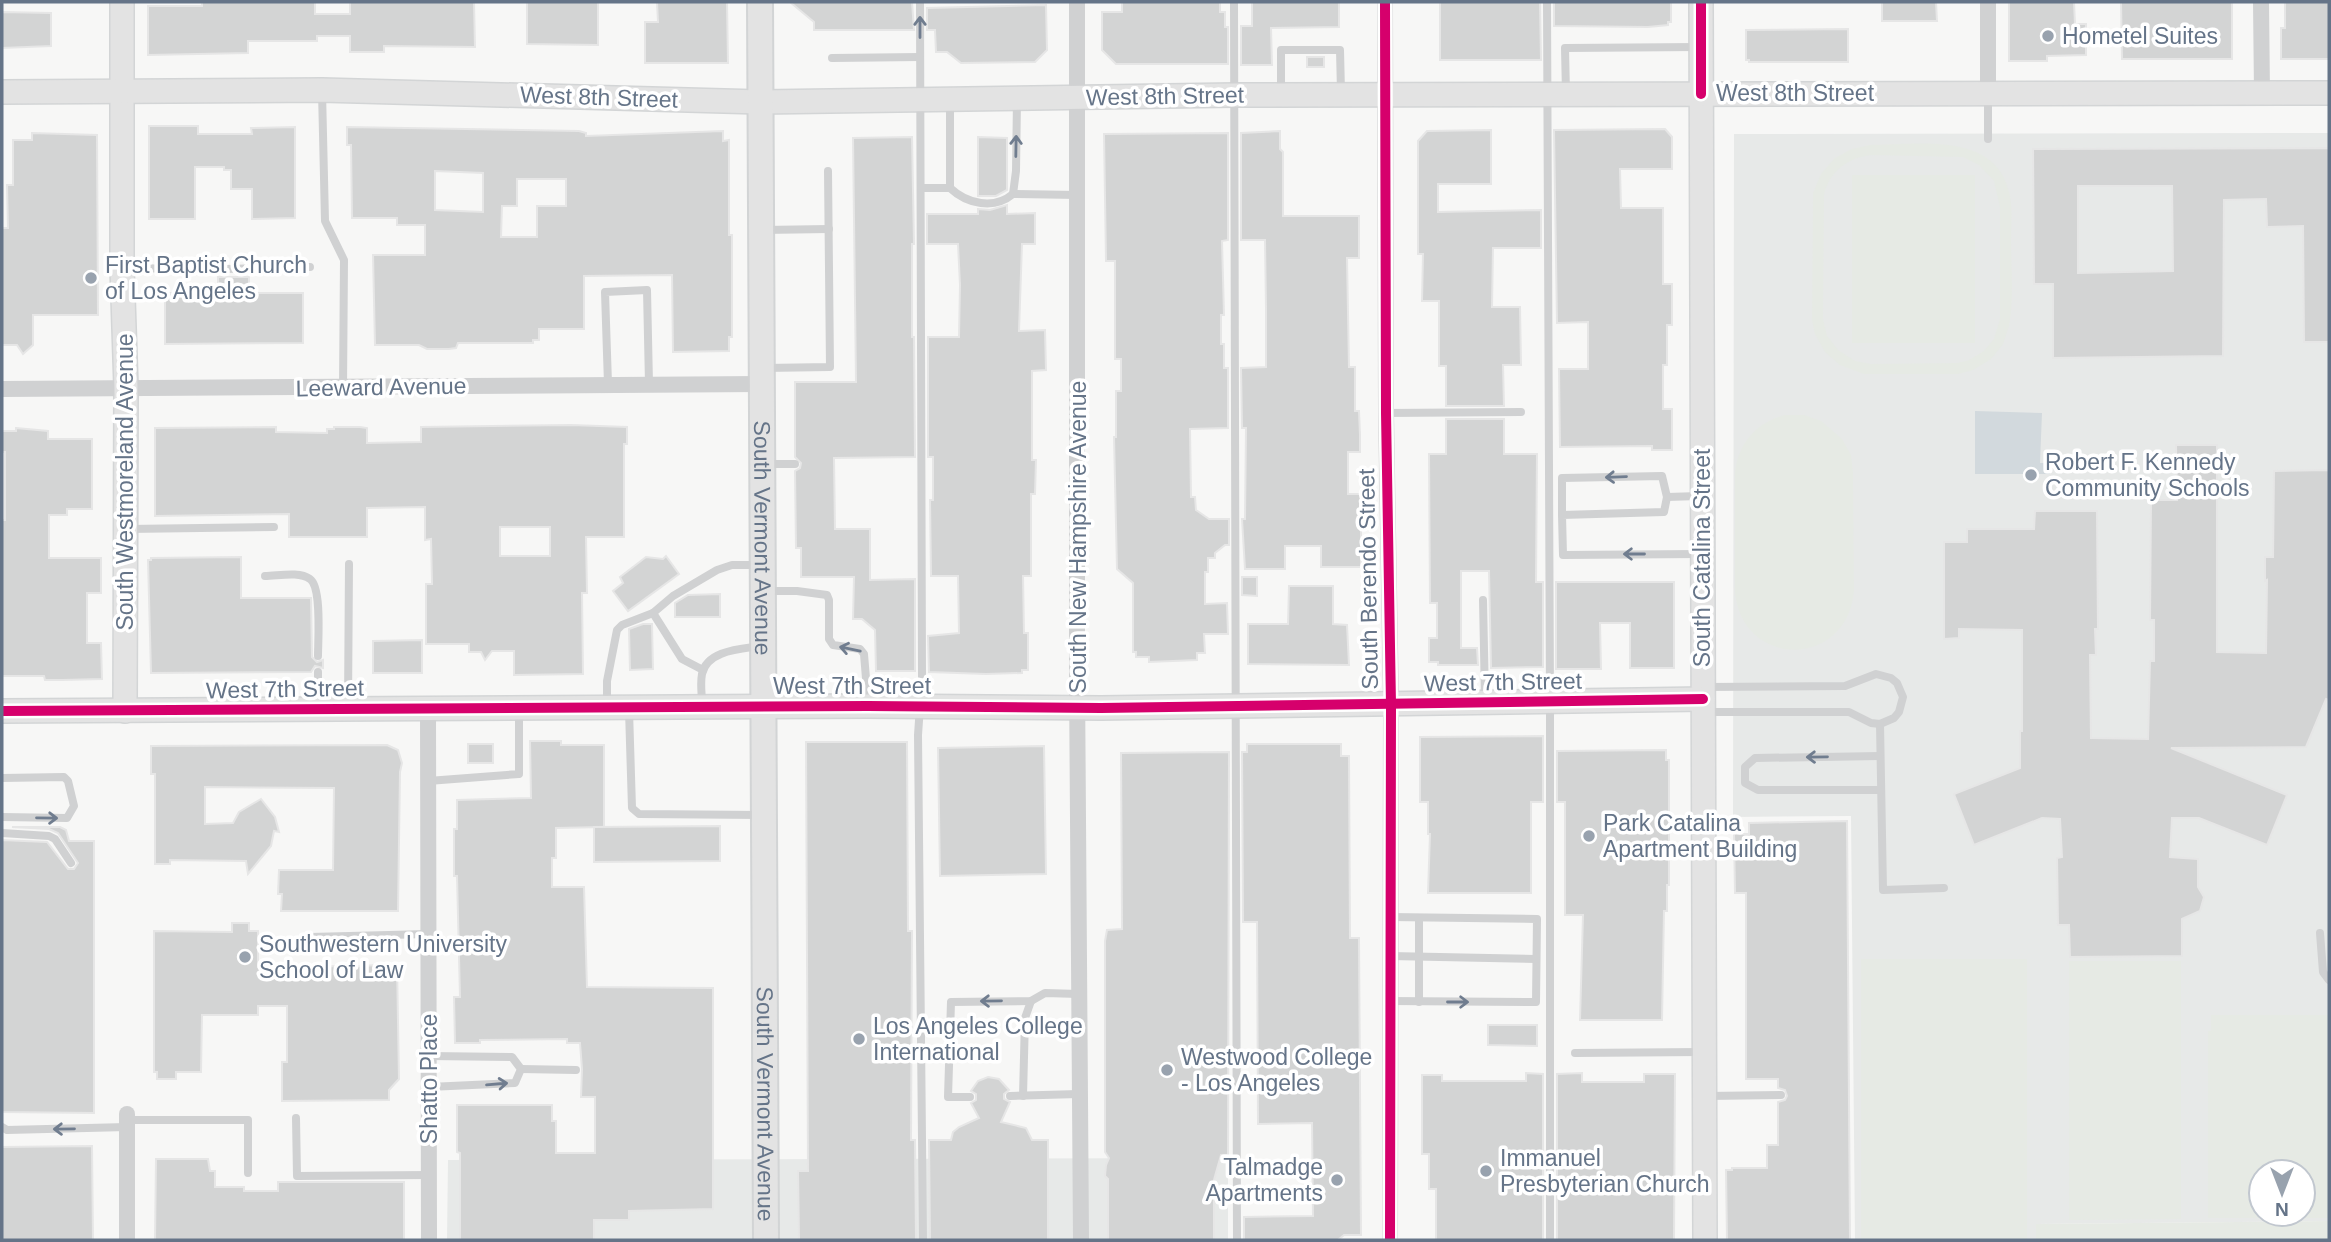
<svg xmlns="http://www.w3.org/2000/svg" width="2331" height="1242" font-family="Arial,sans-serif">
  <rect width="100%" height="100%" fill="#f7f7f6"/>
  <g fill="#e7e9e8" fill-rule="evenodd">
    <path d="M2329 133V1221L2036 1224V1240H1855L1851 816 1733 817 1734 134ZM2261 1172H2303V1214H2261Z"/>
    <path d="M1228 1158V1240H447L448 1160Z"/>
  </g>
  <g fill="#e6eae4" fill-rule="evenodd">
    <path d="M1870 145C1917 145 1995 131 2009 192 2013 207 2011 224 2011 240 2011 268 2014 298 2009 326L2003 344 1991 359 1973 370 1958 374H1864L1840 365 1825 352 1815 334 1812 320 1813 193 1821 174 1835 158 1852 149ZM1871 155 1963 157 1979 165 1994 181 2000 207V319L1994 339 1984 351 1969 360 1957 363 1871 364 1855 361 1838 350 1827 336 1823 319 1824 195C1829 172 1847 158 1871 155Z"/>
    <rect x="1852" y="175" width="123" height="168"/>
    <path d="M1785 415H1804L1821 421 1842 439 1851 455 1853 473 1854 591C1847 669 1742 669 1735 592V473C1738 443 1756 423 1785 415Z"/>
    <rect x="1861" y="959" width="166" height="281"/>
    <path d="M2069 961H2181V1219L2069 1220Z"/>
    <path d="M2211 1015H2329V1218H2208V1031H2211ZM2303 1172V1214H2261V1172Z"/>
    <path d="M2329 1221V1240H2036V1224Z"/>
  </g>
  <path fill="#d2d9dd" d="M1975 411 2042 413 2040 463H2050V474H1975Z"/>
  <g fill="#d3d4d4" stroke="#e6e6e6" stroke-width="2" fill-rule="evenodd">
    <path d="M202 2H315V14H350V2H474L475 47 384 46V52H350V36H317V41H248V53L148 55V6H202Z"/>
    <path d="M527 2H598V45L527 44Z"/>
    <path d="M657 2H727L728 63H645V22H658Z"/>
    <path d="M790 2H912L914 30H814V22Z"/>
    <path d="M1122 2H1220V12H1225V27H1228V64H1116L1102 50V12H1122Z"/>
    <path d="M1252 2H1339V27L1271 28 1272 65H1241V26H1252Z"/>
    <path d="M1440 2H1540L1541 60H1440Z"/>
    <path d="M1554 2H1671V22H1668V25L1648 27 1554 26Z"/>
    <path d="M1882 2H1936L1937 21H1882Z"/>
    <path d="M2009 2H2074L2075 24H2086V55L2047 56V61H2009Z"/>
    <path d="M2121 2H2232V59H2122Z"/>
    <path d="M2285 2H2329V59H2281V28H2285Z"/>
    <path d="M1046 5 1047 50 1035 62 961 63 947 52H936L935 30H927V8Z"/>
    <path d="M2 12 51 13V46L2 48Z"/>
    <path d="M1848 29V62H1749V60H1746V30Z"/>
    <rect x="1307" y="57" width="17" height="10"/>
    <path d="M149 126H198V134H252L251 128 295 127V218L252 219V189H231V170H224V167H195V219H149Z"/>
    <path d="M347 127 579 131 586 133V136L723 131V141L729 140V235H732V337H729V351L673 352 672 275 584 276V329H539V340H533V343H458L456 348 449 349H427L419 345H375L373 255H425V225H397V218H352L351 145H347ZM435 171 483 173V212L435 210ZM517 179H566V206H537V237H501L502 206H517Z"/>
    <path d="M1665 129 1672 137V169H1620L1621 208H1663V284H1672V325H1667V365H1663V409H1672V450H1652V446L1560 447 1559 369H1588V322L1557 323 1554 130Z"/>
    <path d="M1491 130V184H1438V212L1541 210V248H1493L1492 307H1520L1521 365H1503L1504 406H1446V366H1439V301H1422L1423 254H1418V141L1427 131Z"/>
    <path d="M1280 131V149L1283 152V216H1359V258H1347L1349 367H1355V411H1359L1360 435V452H1348V494H1361V567H1321V546H1285V569H1245L1242 519H1245L1246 428H1242L1241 368 1266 367V309L1265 240H1241V133Z"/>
    <path d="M32 133 97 135 98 315H33V345L23 354 17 345H2V228H8L7 185H13V140H32Z"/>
    <path d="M1228 133V240L1222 241 1224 315H1221V344H1224V368H1228V428L1190 429 1191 497H1195L1196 510 1209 519H1229V545H1225L1215 553V558H1208V572H1205V604L1227 603 1228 634H1204L1205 653H1197V660L1149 662V657H1136V652H1133V583L1117 569 1114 437H1116V391H1121V359H1115V261H1106L1104 134Z"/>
    <path d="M912 137 914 244H912V337H914L915 457 834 458 835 529H870V580L915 579V671H876L875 630 862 619H853L854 577H801V548H796L795 471 800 468 801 463 795 457V382H856L853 138Z"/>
    <path d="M978 137 1007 138V190L996 196H978Z"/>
    <path d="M2329 148V342H2304L2303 226 2267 227 2266 199 2224 200 2223 356 2053 358V284H2034L2033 149ZM2078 186H2172L2173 271 2078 273Z"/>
    <path d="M1007 205V214L1035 213V244H1022L1019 331 1045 330 1046 370 1032 371V460H1036L1035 494H1031V576H1023L1024 633H1028V670H1022V673L986 674 929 672 928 636 959 633 958 576H931L930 500H933V457H928V337H959L960 285 958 244H927V214H978V209L990 210Z"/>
    <path d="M218 277H249V293H303V343L165 344V293H218Z"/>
    <path d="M1446 419H1504V454H1537L1536 582H1543V667L1491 668 1489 571H1461V648H1477L1478 665H1438V662H1429V638H1437V603H1430L1429 454H1446Z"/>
    <path d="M571 425 627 427V444H624V537H586L587 593H582L583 674 514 675V651H492L485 660 481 652H469V644H426V584H432L431 539 425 540V507L367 508V537H289V514L155 516V428L276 427V432L327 433V429H334V427H360L367 428V443L421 442V427ZM500 527H550V556H500Z"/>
    <path d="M16 428 48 431V439H92V509H67V515H49V558H101V593H87V643H101L102 679 62 680H45L44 676H2V520H5V452H2V431H16Z"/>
    <path d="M2176 445H2217V652L2266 653 2267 580 2265 581V557H2273L2274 471 2329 470V700L2326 699 2306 747 2171 748 2287 795 2267 845 2199 818H2172L2170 857 2198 859V887L2204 897 2200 911 2182 919V956L2070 957 2069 925H2058L2057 858 2062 857 2060 819 2042 818 1974 845 1954 794 2020 768V731H2022V630L1959 629V638L1944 639V542H1967V529H2034L2035 511H2097L2098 629H2095L2096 655H2090L2091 738 2148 739 2150 661H2154V620H2150L2151 500H2177Z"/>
    <path d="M666 556 679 574 628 611 613 591 623 583 620 577 646 557 663 559Z"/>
    <path d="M241 557V598H311L312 657 317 662 323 660V668L315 666 311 672 151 673 148 560H151V558Z"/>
    <path d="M1242 577H1257V596L1242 595Z"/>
    <path d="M1556 582H1674V668H1630V623H1600L1601 669H1556Z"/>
    <path d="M1289 586H1333V624L1347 625 1349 665 1248 664V624H1288Z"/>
    <path d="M720 594V617H675V603L688 595Z"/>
    <path d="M643 624H652L653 669 630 670 629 629Z"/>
    <path d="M422 640V673H373V641Z"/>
    <path d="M1543 736V802H1531V893H1428L1430 834H1428V802H1420V737Z"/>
    <path d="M530 741H561V745H604V827L556 828V858H552V887H584L587 987 713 988V1209L629 1211V1220H594V1240H460V1153L457 1152V1105H552V1121H556V1153H595V1097H581L582 1069 580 1043H567V1039L480 1040V1043H455L454 997H460L457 876H454V829H457V800L531 798Z"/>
    <path d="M806 742H907L908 931H912L911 1140H915L916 1240H799L798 1171H808Z"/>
    <rect x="468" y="744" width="25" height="19"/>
    <path d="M1247 744H1341V756H1349L1350 938H1359L1361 1235H1344L1338 1240H1244V1217L1313 1216 1312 1123 1258 1124 1257 922H1243L1242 752H1247Z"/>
    <path d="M387 745 398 750 402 763 400 772 398 911H281L282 894H278L279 870H333L334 788 205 787V824L233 823 239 812 261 799 275 817 279 832 274 831 271 846 248 874 246 861 170 860V864H155V774H151V746Z"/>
    <path d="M1044 746 1046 874 940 876 938 748Z"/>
    <path d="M1666 750V760H1669V885H1667V911H1664L1662 1020H1580L1583 915H1565V802H1557V751Z"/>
    <path d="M1229 752 1228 1155H1221L1214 1180V1240H1108V1179L1105 1176 1106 1165 1109 1158 1105 1152V941L1107 930 1122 929 1121 753Z"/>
    <path d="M1847 821 1850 1240H1727L1726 1170H1732V1168H1767V1145H1778V1102L1785 1100 1787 1096 1785 1090 1778 1088V1079H1746V893H1735L1734 834H1749V823Z"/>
    <path d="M720 826V861L594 862V827Z"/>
    <path d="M12 827H60L66 830 69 841H94V1113L2 1112V840L47 842 68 869H74L78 863 58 833 49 829Z"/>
    <path d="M232 923H249V931H258V967L360 966 397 964 399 1079 389 1090V1100L282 1101V1062H287V1006H258V1015H202L201 1072H176V1079H157V1072H154V931L232 932Z"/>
    <path d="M1488 1025H1537V1046L1488 1045Z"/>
    <path d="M1526 1073 1543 1074V1240H1436V1189H1429V1154H1422V1075H1442V1081H1526Z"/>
    <path d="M1582 1073V1082H1644V1074H1675L1674 1240H1557V1074Z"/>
    <path d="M988 1077 999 1079 1009 1090 1004 1094V1099L1010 1102 1001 1122 1026 1128 1032 1140H1048V1240H930L929 1140H951L953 1132 959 1127 979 1118 971 1103 976 1100V1094L971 1091 978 1081Z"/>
    <path d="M92 1146 93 1240H2V1147Z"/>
    <path d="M156 1159H208L210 1171H215V1187H244V1191H278V1182H404V1240H155Z"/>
  </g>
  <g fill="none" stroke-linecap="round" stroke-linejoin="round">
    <g stroke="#d3d5d6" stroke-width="26">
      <g id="secondary">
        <path d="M122 2V267L126 388 125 711"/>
        <path d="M1701 2 1705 1240"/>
        <path d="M2 92 322 90 760 102 1234 95 2329 93"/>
        <path d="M2 711 868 706 1101 708 1703 699"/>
      </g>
    </g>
    <g stroke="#d2d4d5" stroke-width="28">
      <g id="primary">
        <path id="s1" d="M760 2 766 1240"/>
      </g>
    </g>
    <g stroke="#d0d1d2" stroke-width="8">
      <path d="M920 2 922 677 918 735 923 1240"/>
      <path d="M1234 2 1237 1240"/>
      <path d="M1547 2 1550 702V1240"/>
      <path d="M832 58 920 57"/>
      <path d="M322 91 325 221 344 260 343 388"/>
      <path d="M1281 93V50H1340L1341 92"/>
      <path d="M1566 94 1565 48 1698 47"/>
      <path d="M950 101V188"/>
      <path d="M1988 139V95"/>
      <path d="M921 188H950C967 204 994 210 1013 194L1078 195"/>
      <path d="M1013 194 1016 171 1017 99"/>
      <path d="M763 230 829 229"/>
      <path d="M125 267 183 270 310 267"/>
      <path d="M764 368 830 367 828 171"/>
      <path d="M608 384 605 292 647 290 649 384"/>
      <path d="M1386 413 1521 412"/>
      <path d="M764 464H795"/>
      <path d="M1667 497 1699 496"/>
      <path d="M1562 515V478L1662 476 1667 497 1664 512 1562 515 1563 555 1699 554"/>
      <path d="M127 529 274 527"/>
      <path d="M265 576C278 576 299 571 310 579 322 587 318 641 318 656"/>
      <path d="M765 591H797L827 595 829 600V639L833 645 860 649 864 654 868 703"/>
      <path d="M1483 600 1485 699"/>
      <path d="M653 613 682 659 703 670"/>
      <path d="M318 672V706"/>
      <path d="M702 703C702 694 700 684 702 674 707 650 741 649 760 646"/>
      <path d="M607 704V681L617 630 622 625 653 613 673 596 717 570 732 565H760"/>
      <path d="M348 706 349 564"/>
      <path d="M629 710 632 808 639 814 761 815"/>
      <path d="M1706 712H1849L1871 723 1880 724 1894 718 1899 712 1903 697 1897 683 1891 678 1876 674 1845 686 1706 687"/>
      <path d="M1880 724 1883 890 1944 888"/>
      <path d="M1880 756 1755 758 1745 767V783L1758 790H1881"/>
      <path d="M2 778 64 777 68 781 74 806 67 818 2 817"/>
      <path d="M428 781 519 774V711"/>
      <path d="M2 833 49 836 55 839 71 863"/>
      <path d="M1390 917 1537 919 1536 1002 1390 1001"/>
      <path d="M2320 933 2323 972 2329 980"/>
      <path d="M310 937 428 934"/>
      <path d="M1390 956 1536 959"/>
      <path d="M1419 1002V918"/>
      <path d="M1575 1053 1701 1052"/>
      <path d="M429 1056 512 1057 521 1069 515 1083 429 1087"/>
      <path d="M521 1069 576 1070"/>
      <path d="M1010 1096 1079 1094"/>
      <path d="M1023 1096 1025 1018 1031 1001"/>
      <path d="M1707 1096 1781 1095"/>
      <path d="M970 1097H948L951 1002 1031 1001 1045 993 1079 994"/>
      <path d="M296 1118 297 1176 429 1175"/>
      <path d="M127 1120H248V1173"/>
      <path d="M2 1127 7 1130 127 1127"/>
    </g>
    <g stroke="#d0d1d2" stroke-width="16">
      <path d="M1077 2V679L1081 1240"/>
      <path d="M1385 2 1386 413 1391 704 1390 1240"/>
      <path d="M1988 2V92"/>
      <path d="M2261 2 2262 93"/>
      <path d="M2 389C255 389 508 384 761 384"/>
      <path d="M428 708 429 1240"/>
      <path d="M127 1114V1240"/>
    </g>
    <use href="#secondary" stroke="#e3e3e3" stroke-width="23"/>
    <use href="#primary" stroke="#e3e3e3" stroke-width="24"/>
    <g stroke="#fff" stroke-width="15">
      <g id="cycleway">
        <path d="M1385 2 1386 413 1391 704 1390 1240"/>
        <path d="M1701 94V2"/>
        <path d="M2 711 868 706 1101 708 1703 699"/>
      </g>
    </g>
    <use href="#cycleway" stroke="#d6006c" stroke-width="10"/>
  </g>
  <defs><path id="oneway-shaft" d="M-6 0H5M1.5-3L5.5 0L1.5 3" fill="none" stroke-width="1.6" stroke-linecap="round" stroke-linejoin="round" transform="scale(1.75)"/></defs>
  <g stroke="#707d8f">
    <use href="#oneway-shaft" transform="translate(920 27) rotate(-90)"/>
    <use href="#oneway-shaft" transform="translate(1016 146) rotate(-89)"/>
    <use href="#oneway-shaft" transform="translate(1616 477) rotate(178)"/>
    <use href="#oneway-shaft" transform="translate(1634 554) rotate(180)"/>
    <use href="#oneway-shaft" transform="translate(850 649) rotate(-168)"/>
    <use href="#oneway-shaft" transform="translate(1817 757) rotate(179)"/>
    <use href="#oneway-shaft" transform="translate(47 818) rotate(1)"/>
    <use href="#oneway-shaft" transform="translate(991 1001) rotate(179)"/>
    <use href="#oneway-shaft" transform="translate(1458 1002)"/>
    <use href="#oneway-shaft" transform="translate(497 1084) rotate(-5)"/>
    <use href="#oneway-shaft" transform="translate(64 1129) rotate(179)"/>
  </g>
  <g fill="#98a2ae" stroke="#fff" stroke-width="2.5">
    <circle cx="2048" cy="36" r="7"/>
    <circle cx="91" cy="278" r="7"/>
    <circle cx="2031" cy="475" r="7"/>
    <circle cx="1589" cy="836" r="7"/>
    <circle cx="245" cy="957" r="7"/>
    <circle cx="859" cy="1039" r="7"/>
    <circle cx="1167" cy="1070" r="7"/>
    <circle cx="1486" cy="1171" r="7"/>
    <circle cx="1337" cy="1180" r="7"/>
  </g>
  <g text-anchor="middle" stroke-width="7" stroke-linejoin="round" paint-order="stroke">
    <g font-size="23" fill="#657488" stroke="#fff" text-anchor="start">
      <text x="2062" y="44">Hometel Suites</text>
      <text x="105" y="273">First Baptist Church<tspan x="105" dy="26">of Los Angeles</tspan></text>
      <text x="2045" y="470">Robert F. Kennedy<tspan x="2045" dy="26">Community Schools</tspan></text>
      <text x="1603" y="831">Park Catalina<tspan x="1603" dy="26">Apartment Building</tspan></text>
      <text x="259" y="952">Southwestern University<tspan x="259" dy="26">School of Law</tspan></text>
      <text x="873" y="1034">Los Angeles College<tspan x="873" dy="26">International</tspan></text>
      <text x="1181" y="1065">Westwood College<tspan x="1181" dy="26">- Los Angeles</tspan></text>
      <text x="1500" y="1166">Immanuel<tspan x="1500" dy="26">Presbyterian Church</tspan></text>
      <text x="1323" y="1175" text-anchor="end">Talmadge<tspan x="1323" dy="26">Apartments</tspan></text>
    </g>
    <g font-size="23" fill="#657488" stroke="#fff">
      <text x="1795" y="101">West 8th Street</text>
      <text transform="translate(1165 96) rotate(-1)" y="8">West 8th Street</text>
      <text transform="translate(599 97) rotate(2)" y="8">West 8th Street</text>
      <text transform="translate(381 387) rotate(-1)" y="8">Leeward Avenue</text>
      <text transform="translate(125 482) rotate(-90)" y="8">South Westmoreland Avenue</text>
      <text dy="8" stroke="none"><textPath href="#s1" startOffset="536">South Vermont Avenue</textPath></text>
      <text transform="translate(1078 537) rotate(-90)" y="8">South New Hampshire Avenue</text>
      <text transform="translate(1702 558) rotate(-90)" y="8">South Catalina Street</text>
      <text transform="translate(1368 579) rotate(-91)" y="8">South Berendo Street</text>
      <text transform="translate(1503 682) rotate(-1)" y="8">West 7th Street</text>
      <text x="852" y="694">West 7th Street</text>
      <text transform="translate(285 689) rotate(-1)" y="8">West 7th Street</text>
      <text transform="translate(429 1079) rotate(-90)" y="8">Shatto Place</text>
      <text dy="8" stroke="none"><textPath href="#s1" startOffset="1102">South Vermont Avenue</textPath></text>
    </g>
  </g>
  <rect width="2331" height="1242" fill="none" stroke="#657488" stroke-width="7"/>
  <g transform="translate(2282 1193) rotate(180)"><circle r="33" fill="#ffffff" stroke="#c1c7cf" stroke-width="2"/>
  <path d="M0-5L12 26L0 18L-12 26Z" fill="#98a2ae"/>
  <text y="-10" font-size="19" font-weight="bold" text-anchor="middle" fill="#657488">N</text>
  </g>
</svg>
